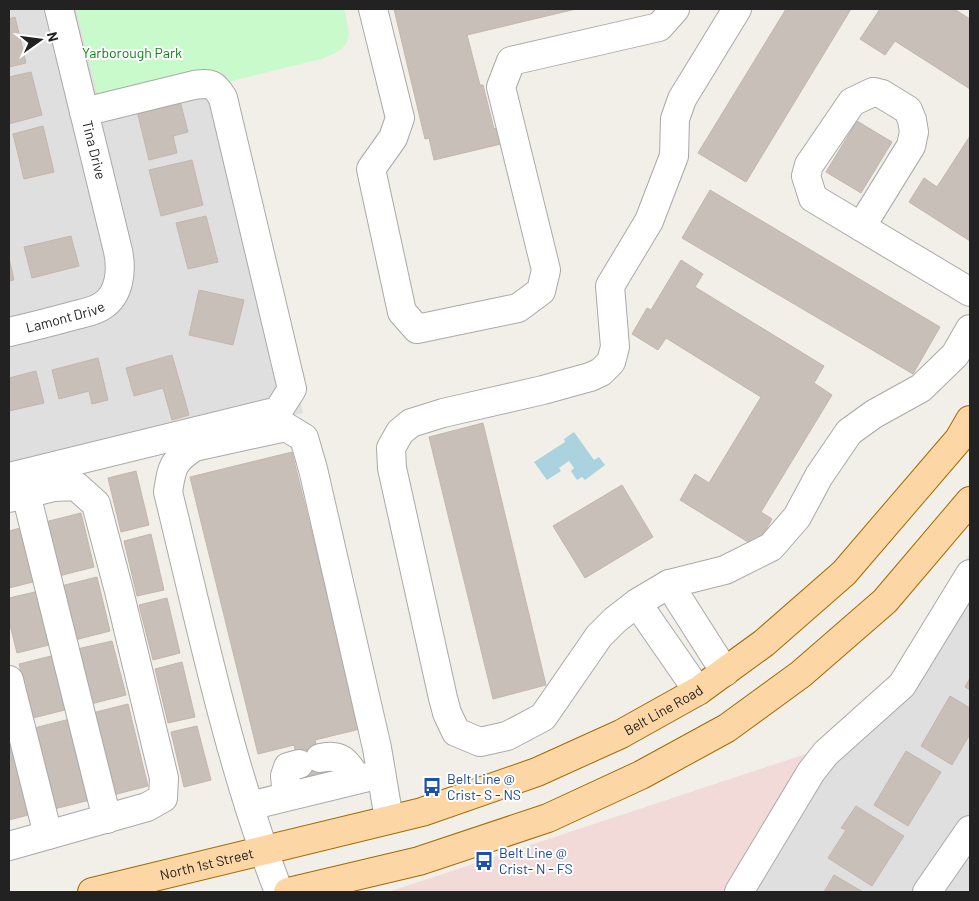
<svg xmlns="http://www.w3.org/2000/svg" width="979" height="901" font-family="Barlow,sans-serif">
  <rect width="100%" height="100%" fill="#f2efe9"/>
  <g fill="#e0dfdf">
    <path d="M9 9H76L100 105 226 74 303 413 9 487Z"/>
    <path d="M970 553V892H725L809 753 894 678Z"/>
  </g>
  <path fill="#f2dad9" d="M809 753 725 892H388Z"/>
  <path fill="#c8facc" d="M76 9H344C351 39 354 47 321 59L228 82 226 74 100 105Z"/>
  <path fill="#aad3df" d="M574 432 594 460 599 457 605 465 585 480 582 477 577 480 571 471 574 468 569 461 559 468 561 471 547 480 534 462 565 442 564 439Z"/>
  <g fill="#c7bfb8" stroke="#c4b6ab">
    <path d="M394 9H576L467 35 480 85H483L494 129 497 128 501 144 434 160 429 138 425 139Z"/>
    <path d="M786 9H851L746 182 698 153Z"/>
    <path d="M880 9H954L970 19V89L895 41 885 55 860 39Z"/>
    <path d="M15 17 26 63 9 67V19Z"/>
    <path d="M31 72 42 115 9 124V77Z"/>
    <path d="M180 101 188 132 173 136 177 153 149 160 137 111Z"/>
    <path d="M857 121 892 142 861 193 826 172Z"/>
    <path d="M43 126 54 172 24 179 13 134Z"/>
    <path d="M970 136V241L909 202 924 178 937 187Z"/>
    <path d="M192 160 203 205 161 216 149 170Z"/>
    <path d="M710 190 940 327 913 374 682 238Z"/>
    <path d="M206 216 218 262 188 269 176 223Z"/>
    <path d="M71 236 79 266 32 278 24 247Z"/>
    <path d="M9 258 14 280 9 281Z"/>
    <path d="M681 260 703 274 695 287 824 366 814 383 832 395 761 512 772 519 756 547 680 500 695 474 709 483 761 397 666 338 658 350 632 334 647 308 651 310Z"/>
    <path d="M199 290 244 300 233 345 189 335Z"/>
    <path d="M172 355 189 415 172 420 163 388 134 396 126 368Z"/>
    <path d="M98 358 108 400 92 404 89 391 59 399 52 370Z"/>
    <path d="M36 371 44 403 9 411V378Z"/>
    <path d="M483 423 546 685 493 699 429 437Z"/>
    <path d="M292 452 360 729 315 740 324 774 302 779 294 745 258 754 190 477Z"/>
    <path d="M136 471 149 525 121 532 108 478Z"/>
    <path d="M622 485 653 537 585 578 553 526Z"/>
    <path d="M81 513 94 567 59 576 45 522Z"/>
    <path d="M24 527 37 581 9 588V531Z"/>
    <path d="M151 534 164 590 137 596 124 541Z"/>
    <path d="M97 577 110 631 75 640 61 586Z"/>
    <path d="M39 591 53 644 17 653 9 621V598Z"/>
    <path d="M167 598 180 653 153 660 139 605Z"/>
    <path d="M112 641 126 695 91 704 77 649Z"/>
    <path d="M55 655 69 709 33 718 19 664Z"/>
    <path d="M182 662 195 717 168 723 155 669Z"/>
    <path d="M970 678V690L965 687Z"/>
    <path d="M950 696 970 708V734L952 765 921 746Z"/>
    <path d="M128 704 148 786 113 795 92 713Z"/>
    <path d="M70 719 90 800 54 809 34 728Z"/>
    <path d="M197 726 211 780 184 787 171 732Z"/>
    <path d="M9 734 32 814 9 820Z"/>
    <path d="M906 751 941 772 908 826 874 805Z"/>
    <path d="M856 806 904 836 872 886 828 858 846 830 841 828Z"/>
    <path d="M834 875 863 892H824Z"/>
  </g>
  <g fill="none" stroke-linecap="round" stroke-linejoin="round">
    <g stroke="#a9a9a9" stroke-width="30">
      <g id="minor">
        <path d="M373 9 400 118 393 138 371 169 402 312 417 329 518 308 541 291 546 270 501 87 511 61 659 27 675 9"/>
        <path d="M737 9 682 99 675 119 674 156 649 221 610 286 615 347 611 362 601 372 590 377 543 390 443 413 411 423 400 432 391 448 392 468 443 698 447 713 456 732 480 742 507 736 543 717 599 636 615 620 637 603 669 584 725 570 771 547 797 517 819 476 849 432 874 414 921 388 955 355 970 329"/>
        <path d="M861 227 911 146 914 132 912 120 908 110 882 94 873 92 852 102 809 165 806 176 813 198 970 292"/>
        <path id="s1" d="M9 332C31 327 54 321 76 315 84 313 95 311 102 306 120 295 122 270 118 251L59 9"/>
        <path d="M9 477 278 411 292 389 223 98C214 83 211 83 194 85L84 112"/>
        <path d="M26 494 107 819"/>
        <path d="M9 498 54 487 76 486 96 504 119 591 164 778 163 798 147 807 9 846"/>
        <path d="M669 584 725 672"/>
        <path d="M637 603 698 691"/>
        <path d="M9 680 48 835"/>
        <path d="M320 758C341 753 347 762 357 779"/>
        <path d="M287 796 285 776 288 767 299 764"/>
        <path d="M249 806 381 774"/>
        <path d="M279 892C229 763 201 626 168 492 172 467 172 462 194 447L286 427 304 438 313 469 377 748 389 819"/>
        <path d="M739 892 811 772 826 753 902 685 970 574"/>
        <path d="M927 892 970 830"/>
      </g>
    </g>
    <g stroke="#a06b00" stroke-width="30">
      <g id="major">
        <path id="s2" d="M92 892 422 812 537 772 621 734 698 691 764 643 844 573 959 439 970 420"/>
        <path d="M288 892 419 861 548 818 641 775 727 728 801 674 885 601 970 501"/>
      </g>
    </g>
    <use href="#minor" stroke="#fff" stroke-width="28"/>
    <use href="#major" stroke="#fcd6a4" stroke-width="28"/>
  </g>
  <defs>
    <g id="bus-bare" transform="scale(1.5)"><path d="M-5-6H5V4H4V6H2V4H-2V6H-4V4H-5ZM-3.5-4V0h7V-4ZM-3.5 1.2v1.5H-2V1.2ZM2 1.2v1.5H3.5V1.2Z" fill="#1a4fb4" stroke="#fff" stroke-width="2.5" paint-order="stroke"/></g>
  </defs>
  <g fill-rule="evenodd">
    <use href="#bus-bare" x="432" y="787"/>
    <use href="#bus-bare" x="484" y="861"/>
  </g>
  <g text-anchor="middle" stroke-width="4" stroke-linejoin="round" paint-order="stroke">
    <g font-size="14" fill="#0c8416" stroke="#fff">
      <text x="132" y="58">Yarborough Park</text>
    </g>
    <g font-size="14" fill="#222" stroke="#fff">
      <text transform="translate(94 150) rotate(76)" y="5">Tina Drive</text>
      <text dy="5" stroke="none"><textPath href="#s1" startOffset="58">Lamont Drive</textPath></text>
      <text dy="5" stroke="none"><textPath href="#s2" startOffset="602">Belt Line Road</textPath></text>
      <text dy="5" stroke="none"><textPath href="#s2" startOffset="118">North 1st Street</textPath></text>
    </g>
    <g font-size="14" fill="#164399" stroke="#fff" text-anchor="start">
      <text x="447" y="784">Belt Line @<tspan x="447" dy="16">Crist- S - NS</tspan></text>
      <text x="499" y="858">Belt Line @<tspan x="499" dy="16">Crist- N - FS</tspan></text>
    </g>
  </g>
  <rect width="979" height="901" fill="none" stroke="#222222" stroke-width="20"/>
  <g transform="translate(40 40) rotate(76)" stroke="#ffffff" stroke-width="4" paint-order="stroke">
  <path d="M0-4L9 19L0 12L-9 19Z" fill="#222222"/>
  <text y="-8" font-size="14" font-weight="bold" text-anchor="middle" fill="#222222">N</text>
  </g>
</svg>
